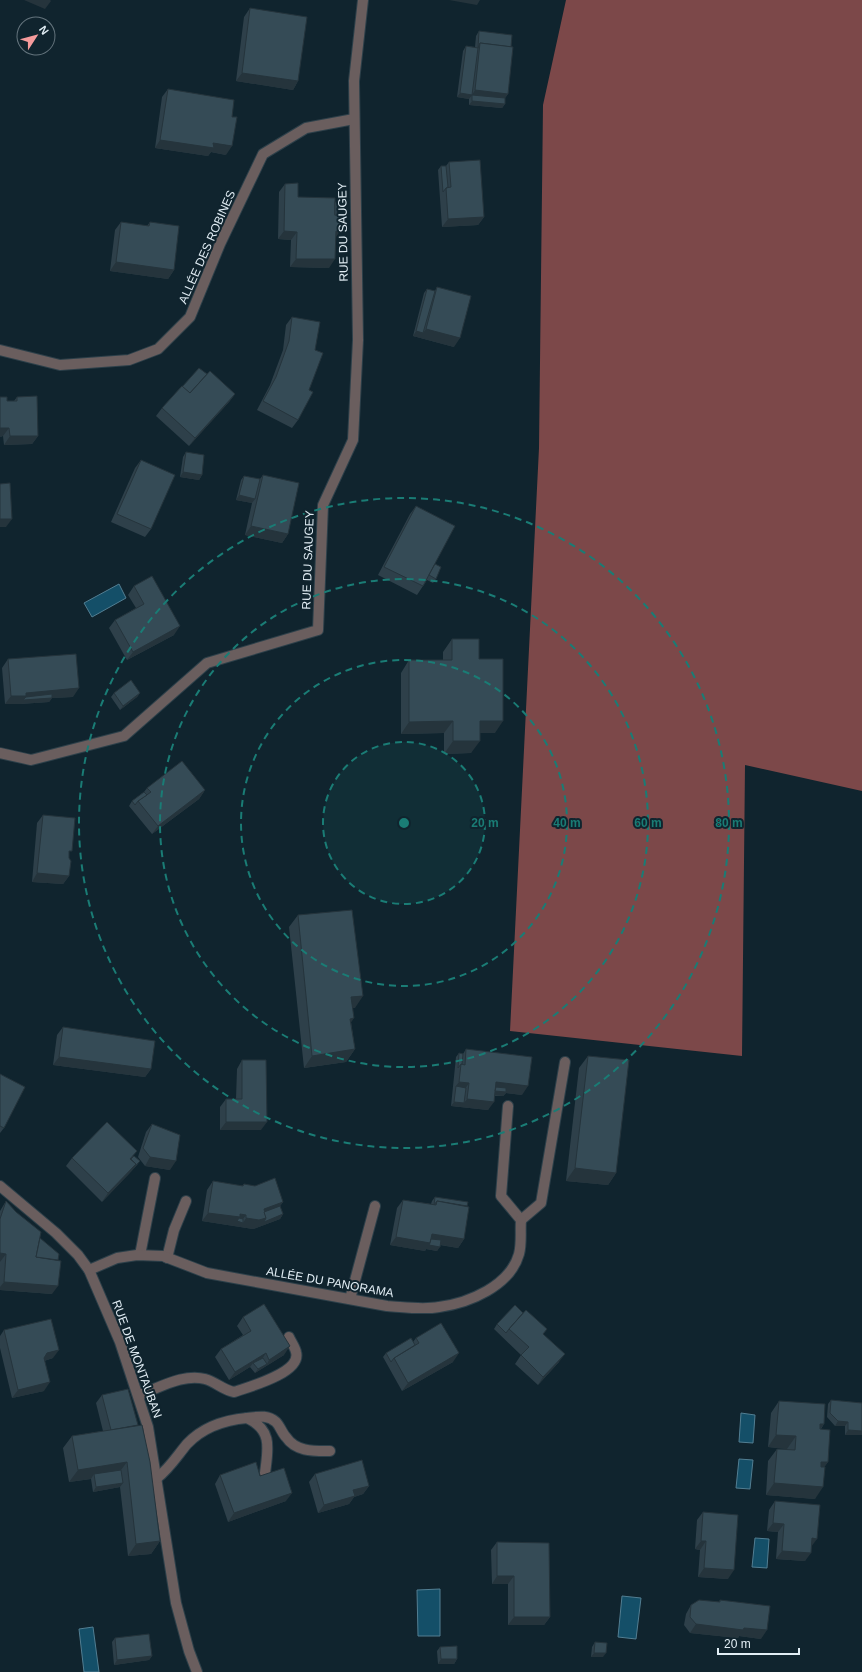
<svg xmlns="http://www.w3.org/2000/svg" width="862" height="1672" font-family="Arial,sans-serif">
  <rect width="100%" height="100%" fill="#10242e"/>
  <path fill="#7c4849" d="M566 0H862V791L745 765 742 1056 510 1031 539 448 543 105Z"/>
  <g fill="#144f68" stroke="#527e92">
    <path d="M119 584 126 598 92 617 84 603Z"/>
    <path d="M741 1413 755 1415 753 1443 739 1442Z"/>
    <path d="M739 1459 753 1460 750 1489 736 1488Z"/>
    <path d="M755 1538 769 1539 767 1568 752 1567Z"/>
    <path d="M440 1589V1636H418L417 1590Z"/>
    <path d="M622 1596 641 1598 636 1639 618 1637Z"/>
    <path d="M93 1627 99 1672H84L79 1629Z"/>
  </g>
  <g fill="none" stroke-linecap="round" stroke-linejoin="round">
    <g stroke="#2d404a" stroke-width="12">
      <g id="minor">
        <path d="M0 350 60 365 129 360 158 349 190 317 220 244 263 154 306 128 354 119"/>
        <path d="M0 753 31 760 124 736 207 663 318 630 323 505 353 440 358 340 354 81 363 0"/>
        <path d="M508 1106 501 1196 521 1220"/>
        <path d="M0 1186 56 1233 78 1255 89 1270 120 1342 148 1427 176 1603 189 1651 197 1672"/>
        <path d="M521 1220 541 1203 565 1062"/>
        <path d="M140 1255 155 1178"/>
        <path d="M167 1258 174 1230 186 1201"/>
        <path d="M89 1270 117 1258 137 1255 163 1256 207 1273 387 1306C404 1307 422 1310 439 1307 469 1303 510 1286 519 1254 522 1243 520 1230 521 1220"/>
        <path d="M350 1299 375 1206"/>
        <path d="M139 1395C159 1388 184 1373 205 1379 216 1382 223 1390 234 1392 248 1387 302 1373 296 1352 295 1347 291 1342 289 1337"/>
        <path d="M247 1418C273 1430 268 1449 265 1473"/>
        <path d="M157 1478C169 1469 177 1456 187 1444 203 1427 225 1420 247 1418 257 1417 267 1414 276 1422 280 1426 282 1433 286 1437 296 1452 314 1451 330 1451"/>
      </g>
    </g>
    <use href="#minor" stroke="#6a5e5e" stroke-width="10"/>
  </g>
  <g fill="#2e404a">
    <path d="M250 8 298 81 293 90 236 81 244 17Z"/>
    <path d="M479 31 511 47 508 94 505 98V104L502 108 469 105V99L457 97 463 51 466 46 475 47 476 36Z"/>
    <path d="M168 89 226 155 211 152 208 156 155 148 162 97Z"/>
    <path d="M449 162 484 217 478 225 442 227 438 170 441 166H446Z"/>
    <path d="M285 184 335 238 329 268 290 267 291 240 278 239 279 192Z"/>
    <path d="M121 222 147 226 150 222 174 270 168 279 110 271 115 230Z"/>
    <path d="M437 287 454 347 413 336 424 293 427 289 435 291Z"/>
    <path d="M292 317 298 420 292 428 257 410 270 385 283 350 286 325Z"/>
    <path d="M207 374 235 394 229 402 189 446 156 416 162 408 182 386Z"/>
    <path d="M0 397 7 401H14L17 397 38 436 32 444 4 445 3 436 0 437Z"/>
    <path d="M186 452 202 475 199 480 180 477 183 457Z"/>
    <path d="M141 460 151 529 145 537 111 522 135 468Z"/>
    <path d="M263 475 288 534 282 543 245 535 252 503 236 500 241 480 244 476 260 479Z"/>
    <path d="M416 506 435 564 436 579 433 583 427 580 417 595 378 575 410 514Z"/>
    <path d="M134 586 174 635 127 660 109 628 115 620 136 608 128 595Z"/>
    <path d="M452 639 479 659 495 733H480L471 753 444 754V733L401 734V673L409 660H443V652Z"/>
    <path d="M8 659 73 697 52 698 49 702 20 704H5L2 668Z"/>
    <path d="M114 693H140L137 697 120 710 111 697Z"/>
    <path d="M147 788 205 790 199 799 152 834 129 806 132 801 144 792Z"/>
    <path d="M43 815 69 856V876L63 884 32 882 37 823Z"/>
    <path d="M298 915 355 1008H353L351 1022 355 1049 346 1062 304 1068 289 927Z"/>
    <path d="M63 1027 151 1069 145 1077 53 1065 57 1035Z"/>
    <path d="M466 1049 522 1095 506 1093 503 1096H495L488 1110 451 1106 456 1057 459 1053 463 1054Z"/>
    <path d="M588 1056 616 1173 608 1185 566 1181 579 1068Z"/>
    <path d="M242 1060 261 1130H220V1107L226 1099H236L237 1069Z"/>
    <path d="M0 1074 4 1128 0 1133Z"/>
    <path d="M152 1124 170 1170 145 1166 138 1157 146 1132Z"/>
    <path d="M134 1156 140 1161 137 1165 102 1202 66 1166 72 1158Z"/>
    <path d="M213 1181 242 1186 244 1184 283 1202 280 1206 283 1214 280 1219 253 1229 202 1221 207 1190Z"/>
    <path d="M435 1197 464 1239 458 1248 440 1245 437 1251 426 1249 425 1251 390 1245 397 1208 403 1200 431 1204 432 1201Z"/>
    <path d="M6 1201 40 1238 52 1294 0 1290V1211Z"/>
    <path d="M243 1317 284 1355 255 1373 250 1367 229 1380 215 1357 221 1349 243 1335 237 1326Z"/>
    <path d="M497 1324 543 1334 559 1362 538 1385 515 1364 521 1355 494 1329Z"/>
    <path d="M4 1330 53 1358 44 1361V1391L12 1398 0 1348V1336Z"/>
    <path d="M416 1338 453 1362 402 1391 383 1357 386 1353 413 1342Z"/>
    <path d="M102 1395 160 1541 151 1554 128 1556 120 1487 93 1492 91 1479 69 1482 63 1448 72 1436 103 1431 96 1403Z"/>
    <path d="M831 1400 862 1403V1434L861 1435H845V1426H835L827 1417 828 1404Z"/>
    <path d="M779 1401 824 1424 821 1429 828 1462 824 1467 815 1499 766 1495 768 1461 777 1449H787L768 1447 771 1413Z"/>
    <path d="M315 1474 369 1486 363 1494 354 1497 349 1504 318 1513 309 1482Z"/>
    <path d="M220 1475 260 1476 286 1501 228 1522 215 1484Z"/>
    <path d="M775 1501 811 1547 805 1561 776 1559 778 1532 767 1531 769 1510Z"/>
    <path d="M703 1512 728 1579 698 1577 700 1550 695 1549 697 1520Z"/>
    <path d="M497 1542 550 1617 544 1625H508V1584H492L491 1550Z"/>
    <path d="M720 1600 761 1639 739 1636 738 1638 690 1633 684 1625 686 1614 691 1605 719 1602Z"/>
    <path d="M115 1638 152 1656 149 1660 114 1665 112 1642Z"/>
    <path d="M595 1642 603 1657H591L592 1647Z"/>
    <path d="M440 1647 457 1659 454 1664H438L437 1651Z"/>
  </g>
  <g fill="#25343c">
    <path d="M24 0H50L51 1 45 9Z"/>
    <path d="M449 0H480L477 5Z"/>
    <path d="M242 73 298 81 293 90 236 81Z"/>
    <path d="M475 90 508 94 502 102 472 95Z"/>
    <path d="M460 93 472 95 469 99 457 97Z"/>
    <path d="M472 101 505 104 502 108 469 105Z"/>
    <path d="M160 140 213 143 232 146 226 155 211 152 208 156 155 148Z"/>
    <path d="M484 217 478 225 442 227 448 219Z"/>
    <path d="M284 231 297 232 291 240 278 239Z"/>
    <path d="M336 231H340L334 240Z"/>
    <path d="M296 259H335L329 268 290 267Z"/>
    <path d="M116 262 174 270 168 279 110 271Z"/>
    <path d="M426 329 460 338 454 347 413 336 416 331 423 333Z"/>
    <path d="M235 394 229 402 189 446 195 438Z"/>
    <path d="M0 428H9L3 436 0 437Z"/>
    <path d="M10 436H38L32 444 4 445Z"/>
    <path d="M183 472 202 475 199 480 180 477Z"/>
    <path d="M239 495 255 499 252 503 236 500Z"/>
    <path d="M0 519H12L6 527H0Z"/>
    <path d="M251 526 288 534 282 543 245 535Z"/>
    <path d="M180 626 174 635 127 660 133 652Z"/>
    <path d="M79 688 73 697 52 698 49 702 20 704H5L11 696 26 693Z"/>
    <path d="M140 693 137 697 120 710 123 706Z"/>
    <path d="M453 721 444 733 401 734 409 722Z"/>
    <path d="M480 721H503L495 733H471Z"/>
    <path d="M453 741H480L471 753 444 754Z"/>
    <path d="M205 790 199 799 152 834 158 826Z"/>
    <path d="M37 873 69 876 63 884 32 882Z"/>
    <path d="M363 996 355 1008 343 1009 351 997Z"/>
    <path d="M354 1018 346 1030 350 1019Z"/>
    <path d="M355 1049 346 1062 304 1068 312 1056Z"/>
    <path d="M59 1057 151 1069 145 1077 53 1065Z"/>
    <path d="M459 1082 469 1083 463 1092 456 1086Z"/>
    <path d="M496 1082 528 1086 522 1095 506 1093 503 1096 490 1095Z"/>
    <path d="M467 1099 494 1102 488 1110 451 1106 454 1102 464 1103Z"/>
    <path d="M226 1122H267L261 1130H220Z"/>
    <path d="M150 1157 176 1161 170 1170 145 1166Z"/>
    <path d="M140 1161 137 1165 130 1173 133 1168Z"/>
    <path d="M136 1164 130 1173 102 1202 108 1193Z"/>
    <path d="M575 1168 616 1173 608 1185 566 1181Z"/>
    <path d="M283 1202 277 1210 261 1213 264 1209Z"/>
    <path d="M208 1213 240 1214 246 1215 241 1222 243 1223 246 1218H266L283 1214 280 1219 253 1229 234 1226 236 1222 234 1226 202 1221Z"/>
    <path d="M432 1234 464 1239 458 1248 430 1243 440 1247 437 1251 426 1249 425 1251 390 1245 396 1237Z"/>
    <path d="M0 1253 6 1254 0 1262Z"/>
    <path d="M4 1282 58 1286 52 1294 0 1290V1287Z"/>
    <path d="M290 1346 284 1355 255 1373 258 1369 267 1364 269 1360Z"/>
    <path d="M59 1350 53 1358 41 1362 47 1353Z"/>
    <path d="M266 1353 260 1362 253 1363 250 1367 229 1380 235 1372Z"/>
    <path d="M459 1353 453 1362 402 1391 408 1383Z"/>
    <path d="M565 1354 559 1362 538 1385 543 1377Z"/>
    <path d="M50 1382 44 1391 12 1398 18 1390Z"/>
    <path d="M838 1421 848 1422 845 1426H835Z"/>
    <path d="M820 1424H824L815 1436Z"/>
    <path d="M848 1430 862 1431V1434L861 1435H845Z"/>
    <path d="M776 1435 796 1436 787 1449 768 1447Z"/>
    <path d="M127 1462 118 1474H94L91 1479 69 1482 78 1470Z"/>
    <path d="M821 1462H828L819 1474Z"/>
    <path d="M123 1483 120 1487 93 1492 96 1487Z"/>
    <path d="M774 1483 823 1487 815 1499 766 1495Z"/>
    <path d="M369 1486 363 1494 354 1497 349 1504 318 1513 324 1505 353 1490Z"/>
    <path d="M292 1493 286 1501 228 1522 234 1513Z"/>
    <path d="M773 1523 784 1524 778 1532 767 1531Z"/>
    <path d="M812 1538 817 1539 811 1547Z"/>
    <path d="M160 1541 151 1554 128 1556 136 1544Z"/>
    <path d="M701 1541H706L700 1550 695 1549Z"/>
    <path d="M782 1551 811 1553 805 1561 776 1559Z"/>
    <path d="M704 1568 734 1570 728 1579 698 1577Z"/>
    <path d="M497 1576H514L508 1584H492Z"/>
    <path d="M514 1617H550L544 1625H508Z"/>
    <path d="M696 1624 744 1628 767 1630 761 1639 739 1636 738 1638 690 1633Z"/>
    <path d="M594 1653H606L603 1657H591Z"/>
    <path d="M152 1656 149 1660 114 1665 117 1660Z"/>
    <path d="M441 1659H457L454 1664H438Z"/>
  </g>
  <g fill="#354b56" stroke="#25343c">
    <path d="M250 8 307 17 298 81 242 73Z"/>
    <path d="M479 31 512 35 511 47 480 43 478 48Z"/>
    <path d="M480 43 513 47 508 94 475 90Z"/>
    <path d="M466 46 478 48 472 95 460 93Z"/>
    <path d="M168 89 234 100 232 117H237L232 146 213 143 214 148 160 140Z"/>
    <path d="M472 95 505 98V104L472 101Z"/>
    <path d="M480 160 484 217 448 219 446 188 451 187 449 162Z"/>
    <path d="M441 166H446L448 187 446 188 443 192Z"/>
    <path d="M298 183V197L335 198V215H340V231H336L335 259H296L297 232 284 231 285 184Z"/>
    <rect x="335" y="202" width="2" height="13"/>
    <path d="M121 222 149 226 150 222 179 226 174 270 116 262Z"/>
    <path d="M437 287 471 296 460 338 426 329Z"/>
    <path d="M427 289 435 291 423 333 416 331Z"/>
    <path d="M292 317 320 322 315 350 323 353 309 390 313 392 298 420 263 401 276 377 289 341Z"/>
    <path d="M199 368 207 374 190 393 182 387Z"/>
    <path d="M210 371 235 394 195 438 162 408 182 386 190 393Z"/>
    <path d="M37 396 38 436H10L9 428H0V397H7V401H17V397Z"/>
    <path d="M186 452 204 455 202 475 183 472Z"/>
    <path d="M141 460 175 475 151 529 117 514Z"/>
    <path d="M263 475 299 483 288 534 251 526Z"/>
    <path d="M244 476 260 479 255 499 239 495Z"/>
    <path d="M10 483 12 519H0V484Z"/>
    <path d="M416 506 455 526 423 586 384 567Z"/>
    <path d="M435 564 441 567 436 579 429 575Z"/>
    <path d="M152 576 180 626 133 652 115 620 144 604 134 586Z"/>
    <path d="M452 639H479V659H503V721H480V741H453V721L409 722V660H452Z"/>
    <path d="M76 654 79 688 26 693V696H11L8 659Z"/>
    <path d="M131 680 140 693 123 706 114 693Z"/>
    <path d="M52 694V698L23 700 26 697Z"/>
    <path d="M182 761 205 790 158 826 138 801 151 792 147 788Z"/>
    <path d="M144 792 147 795 138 801 135 805 132 801Z"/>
    <path d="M43 815 75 818 72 851H69V858L71 861 69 876 37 873Z"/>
    <path d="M352 910 363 996 351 997 354 1018 350 1019 355 1049 312 1056 298 915Z"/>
    <path d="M63 1027 155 1041 151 1069 59 1057Z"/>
    <path d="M466 1049 532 1057 528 1086 496 1082 494 1102 467 1099 469 1083 459 1082 461 1064 465 1065Z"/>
    <path d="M459 1053 463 1054 462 1064H461L458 1068Z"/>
    <path d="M588 1056 629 1060 616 1173 575 1168Z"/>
    <path d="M242 1060H266L267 1122H226V1099H242Z"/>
    <path d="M0 1074 25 1087 4 1128 0 1126Z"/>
    <path d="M456 1086 466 1088 464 1103 454 1102Z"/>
    <path d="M496 1087 506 1088V1092L495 1091Z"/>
    <path d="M107 1122 137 1151 130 1159 136 1164 108 1193 72 1158Z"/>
    <path d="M152 1124 180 1135 176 1161 150 1157 143 1148Z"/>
    <path d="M134 1156 140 1161 133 1168 136 1164 131 1159Z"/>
    <path d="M275 1178 283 1202 264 1209 266 1218 259 1220 246 1218V1215L240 1214V1217L208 1213 213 1181 243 1186 244 1184 255 1186Z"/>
    <path d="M435 1197 468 1202 467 1206 437 1201 434 1205Z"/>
    <path d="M403 1200 436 1205 437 1201 469 1207 464 1239 432 1234 430 1243 396 1237Z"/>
    <path d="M6 1201 16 1212 41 1232 36 1257 61 1261 58 1286 4 1282 6 1254 0 1253V1219Z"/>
    <path d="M280 1206 283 1214 264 1222 266 1218 264 1212Z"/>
    <path d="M239 1218 243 1219V1223L237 1221Z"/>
    <path d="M40 1238 59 1254 58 1260 36 1257Z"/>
    <path d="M431 1239 441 1240 440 1247 429 1245 430 1243Z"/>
    <path d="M264 1304 290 1346 269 1360 266 1353 235 1372 221 1349 251 1331 243 1317Z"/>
    <path d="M515 1305 523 1313 509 1329 506 1333 497 1324Z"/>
    <path d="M526 1310 547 1329 543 1334 565 1354 543 1377 521 1355 529 1347 509 1329Z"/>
    <path d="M51 1319 59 1350 47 1353 44 1358 50 1382 18 1390 4 1330Z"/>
    <path d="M441 1323 459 1353 408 1383 394 1358 419 1343 416 1338Z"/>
    <path d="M411 1338 415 1345 394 1358 391 1362 386 1353Z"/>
    <path d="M263 1358 267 1364 258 1369 253 1363Z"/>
    <path d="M128 1389 138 1425 111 1430 102 1395Z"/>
    <path d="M831 1400 862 1403V1431L848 1430V1422L838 1421 830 1413Z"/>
    <path d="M779 1401 825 1404 824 1424H820V1429L830 1430 828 1462H821V1467H825L823 1487 774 1483 777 1449 795 1450 796 1436 776 1435Z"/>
    <path d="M142 1425 150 1462 160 1541 136 1544 127 1462 78 1470 72 1436Z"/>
    <path d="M362 1460 369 1486 353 1490 355 1496 324 1505 315 1474Z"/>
    <path d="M256 1462 260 1476 284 1468 292 1493 234 1513 220 1475Z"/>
    <path d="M121 1470 123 1483 96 1487 94 1474Z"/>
    <path d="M775 1501 820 1505 817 1539 812 1538 811 1553 782 1551 784 1524 773 1523Z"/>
    <path d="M703 1512 738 1515 734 1570 704 1568 706 1541H701Z"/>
    <path d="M497 1542 549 1543 550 1617H514V1576H497Z"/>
    <path d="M699 1600 720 1602V1600L770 1606 767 1630 744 1628 743 1630 696 1624 690 1617 691 1605Z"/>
    <path d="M149 1634 152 1656 117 1660 115 1638Z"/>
    <path d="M595 1642 607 1643 606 1653H594Z"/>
    <path d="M457 1646V1659H441L440 1647Z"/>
  </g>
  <circle cx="404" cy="823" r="81" fill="#1a7c75" fill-opacity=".12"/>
  <g fill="none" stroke="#1a7c75" stroke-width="2" stroke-dasharray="7 5">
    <circle cx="404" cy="823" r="81"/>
    <circle cx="404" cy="823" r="163"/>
    <circle cx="404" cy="823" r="244"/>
    <circle cx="404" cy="823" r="325"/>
  </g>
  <g text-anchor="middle" stroke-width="4" stroke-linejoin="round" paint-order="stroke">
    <g font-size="12" fill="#e1edf4" stroke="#10242e">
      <text transform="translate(343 232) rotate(-91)" y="4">RUE DU SAUGEY</text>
      <text transform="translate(207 247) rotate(-66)" y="4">ALLÉE DES ROBINES</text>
      <text transform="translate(308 560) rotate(-88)" y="4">RUE DU SAUGEY</text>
      <text transform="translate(330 1282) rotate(10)" y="4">ALLÉE DU PANORAMA</text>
      <text transform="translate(137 1359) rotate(70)" y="4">RUE DE MONTAUBAN</text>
    </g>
  </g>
  <circle cx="404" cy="823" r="6" fill="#1a7c75" stroke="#10242e" stroke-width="2"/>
  <g font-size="12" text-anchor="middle" font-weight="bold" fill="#1a7c75" stroke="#10242e" stroke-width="4" stroke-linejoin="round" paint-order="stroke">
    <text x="485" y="827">20 m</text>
    <text x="567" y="827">40 m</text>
    <text x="648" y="827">60 m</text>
    <text x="729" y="827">80 m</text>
  </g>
  <g transform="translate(36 36) rotate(54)"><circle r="19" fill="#10242e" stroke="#64747d"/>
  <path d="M0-3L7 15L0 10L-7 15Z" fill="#f59b9c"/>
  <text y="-6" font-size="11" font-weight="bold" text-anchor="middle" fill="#e1edf4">N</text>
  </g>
  <path d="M718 1648v6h81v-6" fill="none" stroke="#e1edf4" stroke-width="2"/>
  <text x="724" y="1648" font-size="12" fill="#e1edf4" stroke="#10242e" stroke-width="3" paint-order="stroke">20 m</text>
</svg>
